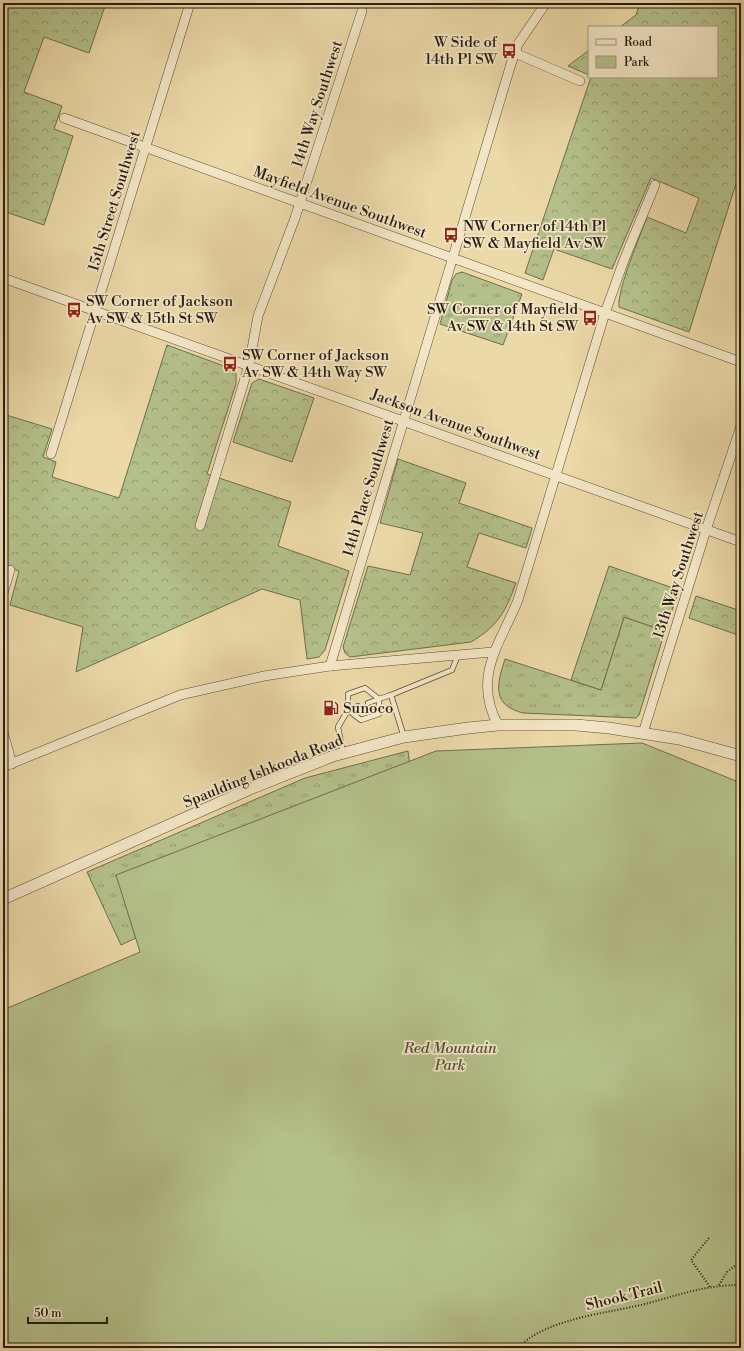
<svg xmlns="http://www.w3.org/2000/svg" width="744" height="1351" font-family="'Libre Bodoni',serif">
  <defs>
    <pattern id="grass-tufts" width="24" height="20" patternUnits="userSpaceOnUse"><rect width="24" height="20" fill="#b4c08a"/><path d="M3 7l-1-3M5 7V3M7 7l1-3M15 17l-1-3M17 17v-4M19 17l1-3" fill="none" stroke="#929b6f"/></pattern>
    <pattern id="forest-crowns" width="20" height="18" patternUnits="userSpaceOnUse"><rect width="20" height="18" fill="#b4c08a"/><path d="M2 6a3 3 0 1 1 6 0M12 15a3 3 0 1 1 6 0" fill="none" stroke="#929b6f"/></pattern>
  </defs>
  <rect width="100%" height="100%" fill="#ecd9a8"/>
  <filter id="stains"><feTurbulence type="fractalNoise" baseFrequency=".005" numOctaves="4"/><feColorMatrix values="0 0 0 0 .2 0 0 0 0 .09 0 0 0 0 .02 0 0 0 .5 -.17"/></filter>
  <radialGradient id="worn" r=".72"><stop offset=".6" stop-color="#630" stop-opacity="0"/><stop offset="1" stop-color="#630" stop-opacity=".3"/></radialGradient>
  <g fill="url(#grass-tufts)" stroke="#6d6e4e">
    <path d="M462 272 522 294 503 345 440 324 452 280 456 274Z"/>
    <path d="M624 617 665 631 639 715 636 718 523 713C491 705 497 684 505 659L601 690Z"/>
    <path d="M408 751 414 799 312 855 121 945 87 872 305 778Z"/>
  </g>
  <g fill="url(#forest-crowns)" stroke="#6d6e4e">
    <path d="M3 3H106L89 53 44 37 24 92 62 106 54 129 73 136 44 225 3 211Z"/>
    <path d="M640 3H736L741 8V168L689 332 619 307C617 289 640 237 647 217L686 233 699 198 651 178 612 269 554 249 543 280 525 273 591 77H717V27H620L636 15Z"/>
    <path d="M589 50V75L568 66Z"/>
    <path d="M167 345 232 369 236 373V384L207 474 291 502 278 546 349 571 325 650 319 657 307 659 300 600 262 589 76 672 83 627 10 605 19 571 3 566V414L52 429 43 457 56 462 52 477 119 498Z"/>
    <path d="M259 379 314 398 292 462 233 442 252 383Z"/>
    <path d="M398 459 466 483 459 503 532 528 526 548 479 533 467 567 516 583C506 611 498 626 471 642L350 657 345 653 343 647 368 566 410 575 423 533 380 523Z"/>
    <path d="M609 566 679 590 665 631 624 617 601 690 571 680Z"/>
    <path d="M696 596 741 611V636L689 618Z"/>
  </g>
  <path fill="#b4c08a" stroke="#6d6e4e" d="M642 743 741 783V1348H3V1010L140 952 116 875 436 751Z"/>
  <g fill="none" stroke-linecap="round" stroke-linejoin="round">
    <g stroke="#584c38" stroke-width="6">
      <g id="service">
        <path d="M362 11 366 3"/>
        <path d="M391 695 452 670 458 655"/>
        <path d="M368 703 379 699"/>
        <path d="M358 706 348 710V694L365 688 379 699"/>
        <path d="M343 753 338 727 348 710 361 720 379 714V699L391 695 404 737"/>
      </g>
    </g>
    <g stroke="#584c38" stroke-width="10">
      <g id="minor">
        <path d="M515 53 580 81"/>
        <path d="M64 118 741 362"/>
        <path d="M3 278 741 542"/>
        <path d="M51 454 190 3"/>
        <path d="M200 526 249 365 258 316 295 218 362 11"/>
        <path d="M3 593 10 570"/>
        <path d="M330 666 511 64 518 44 546 3"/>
        <path d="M498 725C472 677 500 644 518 600L605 313 624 260 655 185"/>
        <path d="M3 732 12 764"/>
        <path d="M643 733 706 530 741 426"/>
        <path d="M3 767 180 695 264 676 330 666 493 652"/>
      </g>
    </g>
    <g stroke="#584c38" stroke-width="12">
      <path id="tertiary" d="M3 899 250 789 333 756 404 737 468 728 498 725H576L609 728 679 739 741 756"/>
    </g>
    <g stroke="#261d12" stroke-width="2" stroke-dasharray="1 2" stroke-linecap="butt">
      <path d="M709 1238 691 1260 710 1287"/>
      <path d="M719 1285 727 1272 741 1261"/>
      <path d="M518 1348C545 1318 611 1313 649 1303 682 1294 706 1285 741 1285"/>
    </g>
    <use href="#service" stroke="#f3e6c6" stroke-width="4.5"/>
    <use href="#minor" stroke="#f3e6c6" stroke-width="9"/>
    <use href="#tertiary" stroke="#f3e6c6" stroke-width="11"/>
  </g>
  <defs>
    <g id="bus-bare" transform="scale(1.2)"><path d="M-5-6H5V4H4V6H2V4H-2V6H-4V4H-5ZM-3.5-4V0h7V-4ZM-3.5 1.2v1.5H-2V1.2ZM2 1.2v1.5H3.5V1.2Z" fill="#8f2418" stroke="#f3e6c6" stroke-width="2.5" paint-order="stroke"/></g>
    <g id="fuel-bare" transform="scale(1.2)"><path d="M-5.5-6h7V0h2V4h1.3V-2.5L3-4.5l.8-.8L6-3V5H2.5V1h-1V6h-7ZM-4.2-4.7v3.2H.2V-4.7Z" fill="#8f2418" stroke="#f3e6c6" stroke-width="2.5" paint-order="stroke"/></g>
  </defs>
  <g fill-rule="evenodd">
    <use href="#bus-bare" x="509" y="51"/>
    <use href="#bus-bare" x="451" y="235"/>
    <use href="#bus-bare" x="74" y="310"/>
    <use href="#bus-bare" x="590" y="318"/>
    <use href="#bus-bare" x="230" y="364"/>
    <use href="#fuel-bare" x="331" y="708"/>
  </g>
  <g text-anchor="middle" stroke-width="3.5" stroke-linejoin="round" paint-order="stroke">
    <g font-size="15" fill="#261d12" stroke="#f3e6c6" text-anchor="start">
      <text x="497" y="47" text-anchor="end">W Side of<tspan x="497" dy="17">14th Pl SW</tspan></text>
      <text x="463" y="231">NW Corner of 14th Pl<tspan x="463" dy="17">SW &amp; Mayfield Av SW</tspan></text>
      <text x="86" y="306">SW Corner of Jackson<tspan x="86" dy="17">Av SW &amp; 15th St SW</tspan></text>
      <text x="578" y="314" text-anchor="end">SW Corner of Mayfield<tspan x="578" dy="17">Av SW &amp; 14th St SW</tspan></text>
      <text x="242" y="360">SW Corner of Jackson<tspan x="242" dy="17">Av SW &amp; 14th Way SW</tspan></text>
      <text x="343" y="713">Sunoco</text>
    </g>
    <g font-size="15" fill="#261d12" stroke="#f3e6c6">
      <text transform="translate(317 104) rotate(-72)" y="5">14th Way Southwest</text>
      <text transform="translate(114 201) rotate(-73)" y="5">15th Street Southwest</text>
      <text transform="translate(340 202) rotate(20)" y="5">Mayfield Avenue Southwest</text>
      <text transform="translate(456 424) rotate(20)" y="5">Jackson Avenue Southwest</text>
      <text transform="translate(368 488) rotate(-73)" y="5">14th Place Southwest</text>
      <text transform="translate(678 575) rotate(-72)" y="5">13th Way Southwest</text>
      <text transform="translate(263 771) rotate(-22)" y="5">Spaulding Ishkooda Road</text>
      <text transform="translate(624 1296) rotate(-14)" y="5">Shook Trail</text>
    </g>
    <g font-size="15" font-style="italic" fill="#514e36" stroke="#f3e6c6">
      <text x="450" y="1053">Red Mountain<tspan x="450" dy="17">Park</tspan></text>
    </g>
  </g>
  <rect width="744" height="1351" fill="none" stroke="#ecd9a8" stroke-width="16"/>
  <rect x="4" y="4" width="736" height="1343" fill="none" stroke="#261d12" stroke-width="2"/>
  <rect x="8" y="8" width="728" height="1335" fill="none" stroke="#261d12"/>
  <rect x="588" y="26" width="130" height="52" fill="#f3e6c6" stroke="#a1967e"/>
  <rect x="596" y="39" width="20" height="6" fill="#f3e6c6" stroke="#a1967e"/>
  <text x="624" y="46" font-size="12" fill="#261d12">Road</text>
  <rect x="596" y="56" width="20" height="12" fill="#b4c08a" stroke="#a1967e"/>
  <text x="624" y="66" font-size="12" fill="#261d12">Park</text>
  <path d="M28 1317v6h79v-6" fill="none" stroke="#261d12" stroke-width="2"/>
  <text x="34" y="1317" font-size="12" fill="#261d12" stroke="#f3e6c6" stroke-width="3" paint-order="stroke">50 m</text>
  <rect width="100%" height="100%" filter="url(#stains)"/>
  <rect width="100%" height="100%" fill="url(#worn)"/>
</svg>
